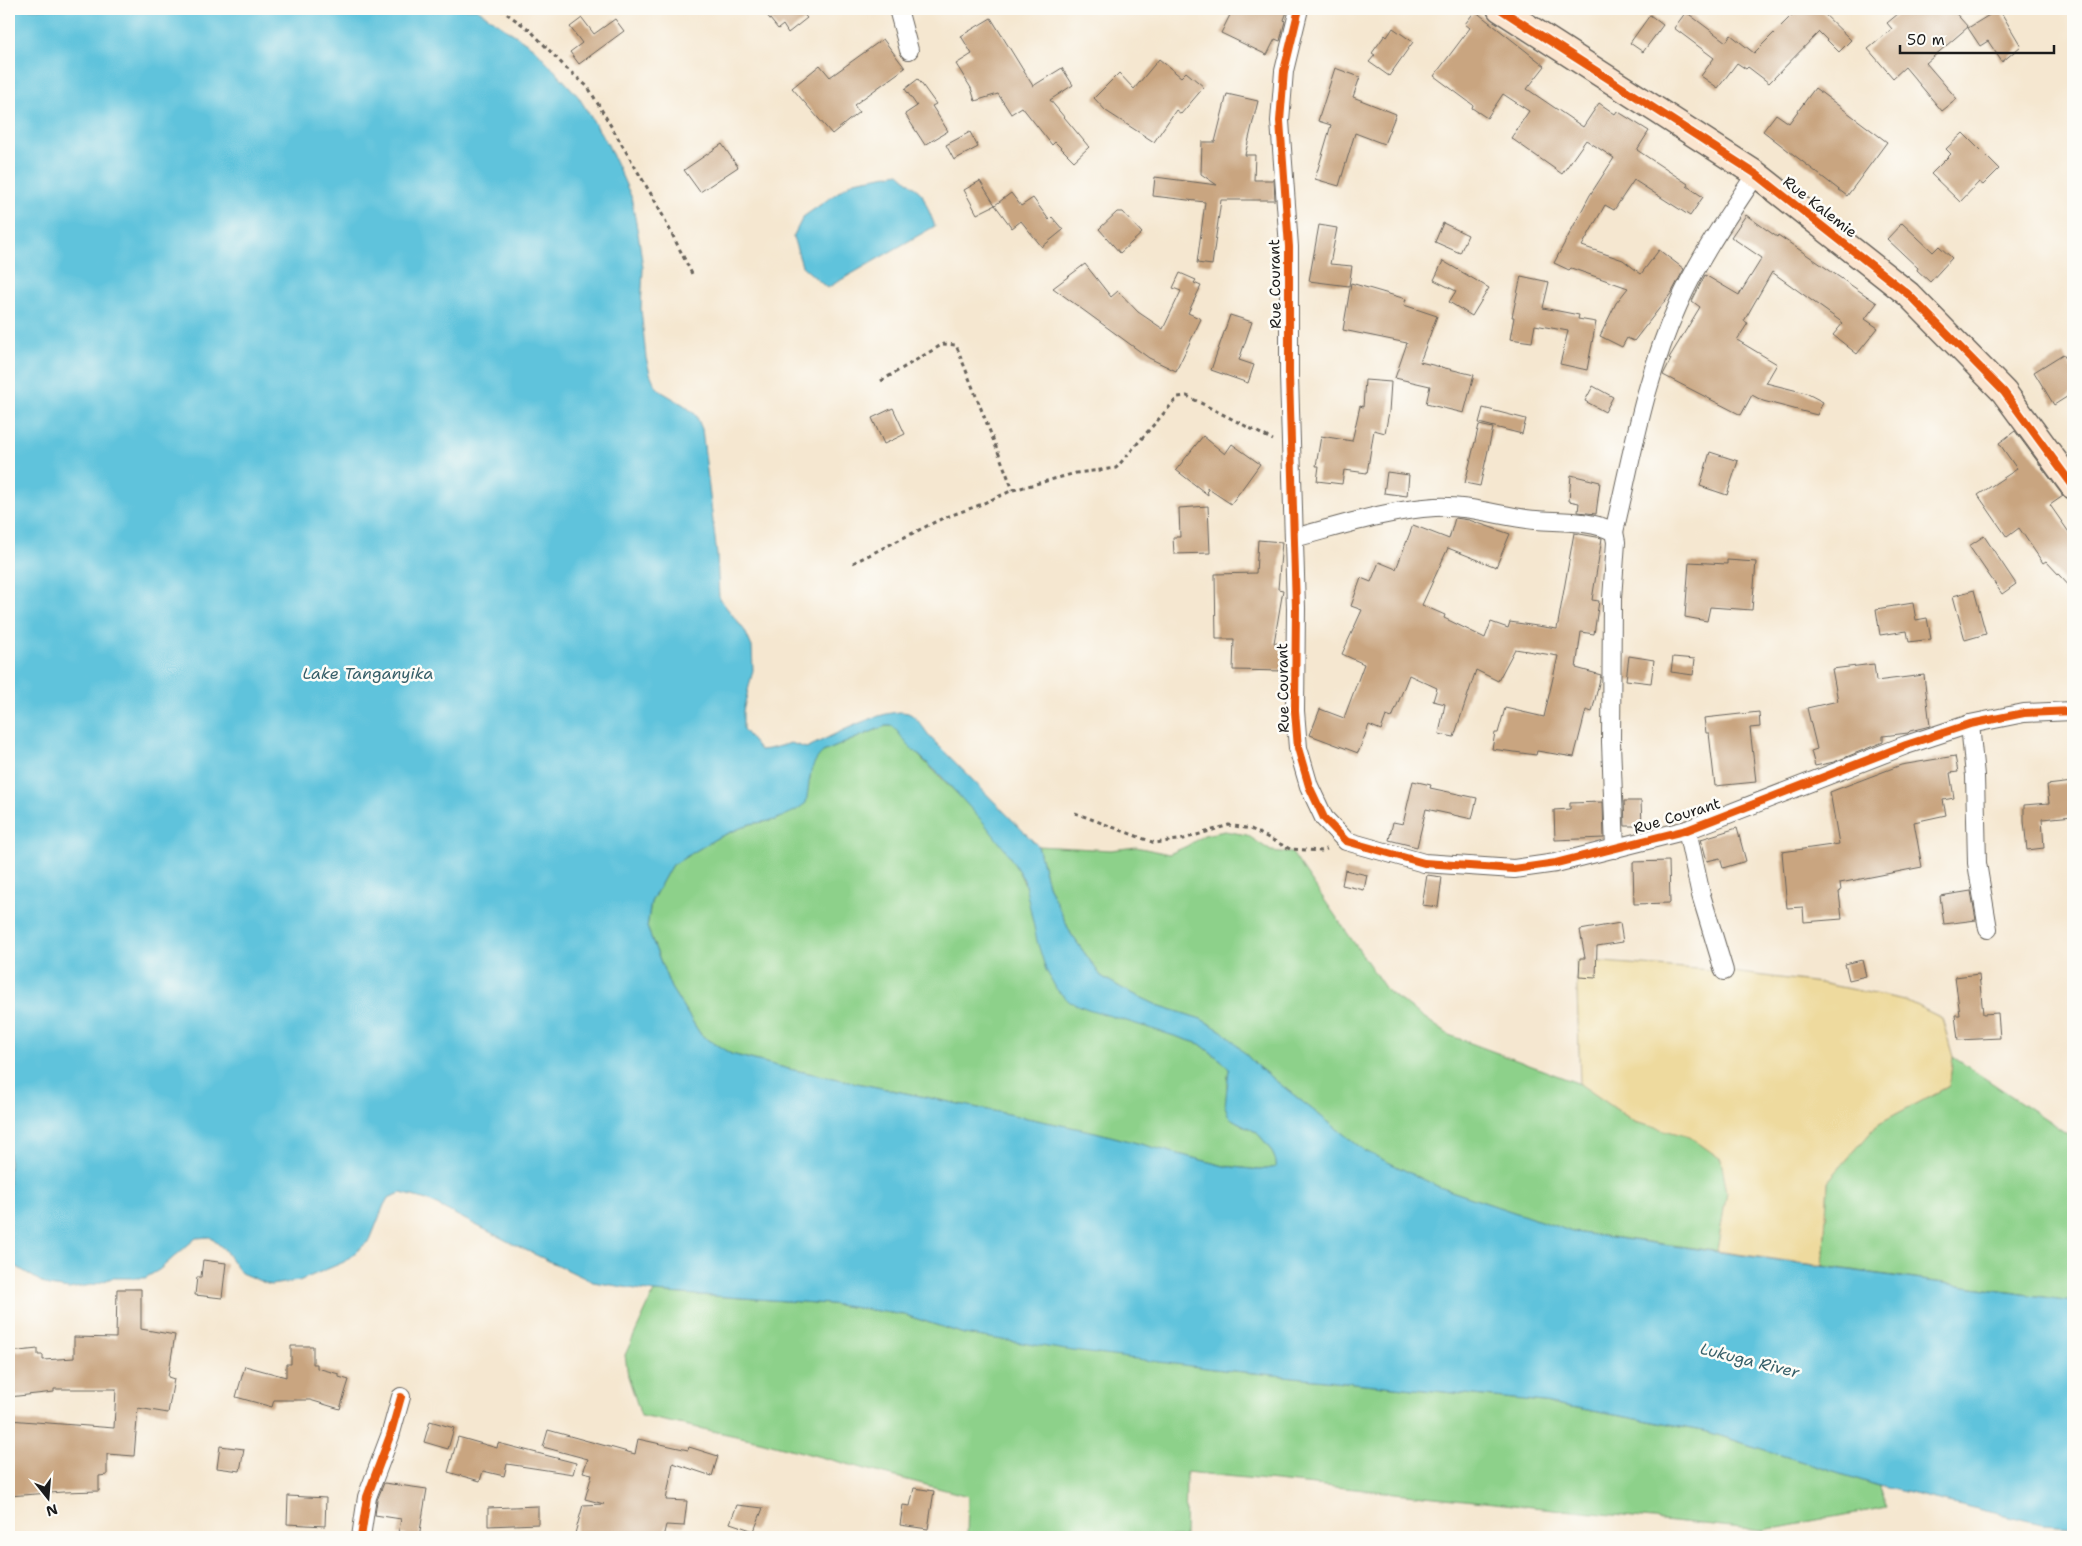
<svg xmlns="http://www.w3.org/2000/svg" width="2082" height="1546" font-family="'Shantell Sans',sans-serif">
  <rect width="100%" height="100%" fill="#fdfcf7"/>
  <filter id="ink" filterUnits="userSpaceOnUse"><feTurbulence type="fractalNoise" baseFrequency=".02" numOctaves="2"/><feDisplacementMap in="SourceGraphic" scale="10" xChannelSelector="R" yChannelSelector="G"/><feConvolveMatrix kernelMatrix="1 2 1 2 8 2 1 2 1" color-interpolation-filters="sRGB"/></filter>
  <filter id="wash" filterUnits="userSpaceOnUse"><feTurbulence type="fractalNoise" baseFrequency=".0096" numOctaves="4" result="noise"/><feDisplacementMap in="SourceGraphic" scale="20" xChannelSelector="R" yChannelSelector="G"/><feGaussianBlur stdDeviation="1.12" result="paint"/><feColorMatrix in="noise" values="0 0 0 0 0 0 0 0 0 0 0 0 0 0 0 0 0 1.4 0 .05"/><feComposite in="paint" operator="in"/></filter>
  <g filter="url(#wash)">
    <rect width="100%" height="100%" fill="#f5e7d0"/>
    <g fill="#8dd18a" stroke="#547653">
      <path d="M885 726H893C903 735 909 746 918 755 958 795 1013 842 1029 897L1070 1002 1200 1044 1222 1061 1229 1069 1227 1086 1229 1117C1237 1123 1249 1127 1257 1133 1264 1140 1278 1157 1277 1167L1260 1170 1224 1166 1095 1132 789 1069 731 1054 701 1035 671 988 647 927 651 902 671 866 717 838 750 824 775 820 810 779 811 767 816 758 823 752Z"/>
      <path d="M1225 831 1247 835 1271 851 1292 853 1388 992 1449 1035 1580 1084 1635 1122 1690 1136 1721 1159 1727 1192 1717 1251 1573 1232 1439 1187 1365 1151 1257 1066 1225 1033 1201 1019 1157 1005 1125 990 1101 976 1071 934 1048 885 1038 846 1111 850 1136 847 1169 854 1187 846 1204 835Z"/>
      <path d="M1953 1057 2073 1137V1301L1823 1266 1828 1181 1879 1123 1949 1086Z"/>
      <path d="M654 1292 830 1304 905 1315 964 1334 1214 1369 1544 1402 1708 1432 1879 1486 1888 1507 1762 1530 1186 1472 1185 1537H967L968 1496 760 1441 641 1416 628 1376 625 1355Z"/>
    </g>
    <path fill="#eeda9e" stroke="#857b5d" d="M1576 960 1724 971 1820 983 1905 1000 1942 1018 1953 1057 1949 1086 1879 1123 1828 1181 1823 1266 1717 1251 1727 1192 1721 1159 1690 1137 1635 1122 1580 1084Z"/>
    <g fill="#5ec3dc" stroke="#3d707c" fill-rule="evenodd">
      <path d="M9 9H477L534 48 578 96 608 145 631 196 639 239 643 268 641 309 646 358 650 373 655 385 662 392 684 405 696 415 702 429 717 555 719 598 745 631 752 647 753 670 743 711V729L760 750 769 749 791 743 806 748C827 739 885 706 908 713 917 716 925 731 931 738L1038 846 1048 885 1071 934 1101 976 1125 990 1157 1005 1201 1019 1225 1033 1257 1066 1365 1151 1439 1187 1573 1232 2073 1301V1526L2042 1524 1879 1486 1708 1432 1544 1402 1214 1369 1073 1351 964 1334 905 1315 830 1304 654 1292 593 1282 511 1243 427 1200 401 1193 388 1198 384 1205 370 1240 344 1262 299 1281 270 1285 241 1273 224 1249 210 1237 196 1238 159 1270 145 1278H112L96 1284 69 1289 48 1286 9 1262ZM885 726H893L907 744 942 777 984 823 1006 851 1024 880 1037 941 1046 970 1057 990 1070 1002 1088 1009 1200 1044 1222 1061 1229 1069 1225 1106 1229 1117C1237 1123 1249 1127 1257 1133 1264 1140 1278 1157 1276 1167L1260 1170 1224 1166 1095 1132 789 1069 731 1054 701 1035 671 988 647 927 651 902 671 866 717 838 750 824 775 820 795 811 806 803C810 784 808 765 823 752Z"/>
      <path d="M899 173 922 194 935 226 827 288 802 266 793 237 803 217 854 181Z"/>
    </g>
    <g id="blocks">
      <g fill="#c9a580">
        <path d="M762 9H804L801 11 807 18 788 33 783 25 778 29Z"/>
        <path d="M1233 9H1288L1284 20 1285 21 1280 41 1275 39 1267 55 1221 33Z"/>
        <path d="M1798 9H1819L1851 40 1839 52 1819 32 1769 83 1748 67 1746 69 1737 63 1718 88 1701 76 1714 58 1674 28 1686 12 1726 42 1731 35 1754 53Z"/>
        <path d="M1904 9H1952L1968 27 1926 63 1957 99 1942 111 1905 67 1893 78 1868 49 1892 29 1887 23Z"/>
        <path d="M1999 9 2021 46 2002 62 1988 41 1980 46 1968 28Z"/>
        <path d="M1475 11 1545 66 1527 89 1583 127 1599 103 1615 114 1617 111 1649 131 1637 150 1688 184 1687 186 1703 197 1690 216 1634 180 1614 210 1605 205 1582 246 1623 260 1641 274 1659 250 1684 269 1672 292 1634 341 1627 338 1622 347 1600 336 1616 303 1628 288 1571 268 1569 270 1554 263 1590 195 1614 158 1586 140 1562 174 1511 138 1529 111 1503 94 1487 118 1472 108 1473 105 1434 76 1470 28 1465 24Z"/>
        <path d="M1650 15 1663 25 1643 52 1630 43Z"/>
        <path d="M582 18 594 34 615 19 624 31 579 64 570 52 582 43 570 27Z"/>
        <path d="M991 18 1033 86 1062 68 1073 85 1050 100 1089 147 1074 161 1055 142 1052 145 1022 107 1011 114 998 94 975 101 971 88 956 64 972 54 961 36Z"/>
        <path d="M1393 28 1413 42 1389 76 1369 62 1375 55 1372 53 1385 35 1387 37Z"/>
        <path d="M883 39 905 68 854 105 859 112 832 134 792 88 820 65 830 77Z"/>
        <path d="M1159 59 1181 77 1186 72 1204 87 1181 114 1176 110 1154 142 1106 111 1094 98 1119 73 1134 89Z"/>
        <path d="M1335 68 1360 77 1353 97 1396 114 1384 144 1355 133 1339 186 1315 179 1331 125 1318 121Z"/>
        <path d="M918 79 936 104 932 106 948 131 925 145 905 114 917 106 905 89Z"/>
        <path d="M1815 88 1887 142 1847 196 1763 131 1776 114 1789 123Z"/>
        <path d="M1227 94 1258 101 1245 155H1255L1254 180H1274L1275 200H1221L1212 265 1197 263 1205 202 1153 196 1155 177 1217 185 1201 174 1202 142H1215Z"/>
        <path d="M970 132 978 147 954 160 946 145Z"/>
        <path d="M1963 133 1999 169 1983 185 1979 182 1960 202 1931 174 1951 154 1946 149Z"/>
        <path d="M722 144 738 167 700 192 684 170Z"/>
        <path d="M980 181 995 205 977 214 964 190Z"/>
        <path d="M1011 193 1021 206 1033 198 1049 220 1052 217 1063 230 1042 247 1021 221 1012 228 995 205Z"/>
        <path d="M1117 212H1123L1142 233 1120 253 1099 229Z"/>
        <path d="M1746 215 1777 237 1778 235 1877 303 1865 319 1878 328 1857 354 1833 335 1843 323 1772 272 1744 321 1748 323 1737 340 1777 364 1766 383 1806 393 1823 402 1817 415 1763 401 1752 395 1741 415 1663 375 1671 359 1669 358 1700 307 1692 301 1705 275 1739 295 1762 258 1731 237Z"/>
        <path d="M1443 223 1468 235 1460 253 1435 242Z"/>
        <path d="M1902 223 1933 252 1939 246 1952 258 1930 282 1917 270 1918 268 1887 239Z"/>
        <path d="M1319 225 1337 228 1330 264 1352 266 1349 286 1309 281Z"/>
        <path d="M1443 261 1489 288 1472 316 1449 302 1456 291 1434 280Z"/>
        <path d="M1085 264 1111 297 1118 291 1138 312 1163 329 1181 291 1173 288 1180 273 1196 280 1194 283 1201 286 1188 313 1201 319 1176 371 1149 358 1053 288Z"/>
        <path d="M1521 276 1549 282 1543 308 1579 315 1578 319 1596 322 1587 370 1560 364 1568 331 1535 325 1532 342 1510 339 1514 317H1512Z"/>
        <path d="M1351 283 1406 299 1404 305 1437 316 1420 362 1474 375 1464 413 1426 404 1430 386 1395 378 1407 343 1343 330Z"/>
        <path d="M1230 315 1252 322 1239 360 1254 365 1248 383 1211 370Z"/>
        <path d="M2063 354 2073 371V393L2054 405 2034 372Z"/>
        <path d="M1365 380 1391 382 1389 412 1385 433 1374 430 1367 473 1344 470 1342 484 1317 481 1319 466H1316L1321 436 1352 441 1360 406 1363 407Z"/>
        <path d="M1593 386 1613 397 1605 412 1585 401Z"/>
        <path d="M893 408 905 434 884 444 872 418Z"/>
        <path d="M1483 408 1526 419 1522 434 1479 423Z"/>
        <path d="M1479 425 1493 428 1480 486 1465 483Z"/>
        <path d="M2015 431 2063 496 2050 505 2073 538V590L2046 561 2043 563 2019 528 2007 537 1978 495 2017 469 1999 443Z"/>
        <path d="M1203 436 1225 454 1232 444 1260 464 1231 504 1207 488 1208 495 1176 470Z"/>
        <path d="M1710 452 1738 461 1727 495 1700 486Z"/>
        <path d="M1387 472 1409 475 1407 496 1384 493Z"/>
        <path d="M1571 475 1600 482 1596 514 1578 512 1579 503 1569 501Z"/>
        <path d="M1208 506 1210 553 1174 554 1173 537H1180L1179 508Z"/>
        <path d="M1455 518 1469 520 1510 534 1496 567 1448 548 1422 605 1445 615 1444 618 1485 638 1491 622 1508 628 1510 622 1557 629 1574 533 1602 538 1592 600 1599 601 1594 634 1581 632 1576 668 1601 675 1592 712 1586 710 1574 757 1537 751 1536 755 1492 749 1495 733H1498L1505 708 1544 717 1558 656 1515 649 1498 681 1476 670 1454 737 1439 734 1445 704 1433 701 1437 688 1409 675 1392 718 1386 716 1381 730 1369 725 1358 753 1310 735 1320 709 1344 718 1364 664 1342 654 1362 610 1351 606 1361 578 1371 582 1379 562 1396 569 1413 525 1449 539Z"/>
        <path d="M1984 536 2016 584 2002 594 1969 546Z"/>
        <path d="M1258 540 1282 542 1278 589 1283 590 1274 643 1285 644V671L1233 670 1234 639H1216L1215 574 1256 573Z"/>
        <path d="M1727 560 1756 562 1752 610 1710 607 1707 621 1685 617 1689 562 1727 564Z"/>
        <path d="M1974 590 1986 634 1965 640 1953 596Z"/>
        <path d="M1913 603 1916 620 1927 618 1931 639 1909 642 1907 631 1880 635 1876 609Z"/>
        <path d="M1629 656 1654 660 1651 683 1626 680Z"/>
        <path d="M1673 657 1695 659 1693 675 1671 672Z"/>
        <path d="M1874 664 1876 681 1924 675 1930 726 1910 731 1908 733 1883 736V742L1834 762 1815 766 1811 751 1817 749 1807 708 1838 701 1832 669Z"/>
        <path d="M1759 712 1760 727 1750 728 1756 782 1715 786 1709 733H1706L1704 718Z"/>
        <path d="M1955 756 1958 772 1950 773 1954 798 1943 800 1946 815 1914 822 1922 867 1840 883 1841 891 1839 892 1842 919 1804 922 1803 907 1787 908 1782 852 1839 844 1830 792 1901 765Z"/>
        <path d="M1413 781 1431 785 1430 788 1477 798 1472 819 1426 809 1417 847 1389 840 1393 822 1403 824Z"/>
        <path d="M2073 782V816L2042 819 2044 848 2027 850 2024 821V805L2049 803 2047 785Z"/>
        <path d="M1624 801H1641L1642 826H1625Z"/>
        <path d="M1603 802 1604 838 1555 840 1554 810 1570 809V803Z"/>
        <path d="M1737 828 1746 861 1723 868 1720 858 1707 861 1701 839Z"/>
        <path d="M1669 861 1670 903 1634 904 1633 862Z"/>
        <path d="M1345 870 1367 875 1364 890 1342 885Z"/>
        <path d="M1427 875 1442 877 1438 907 1422 905Z"/>
        <path d="M1971 891 1976 920 1944 924 1940 896Z"/>
        <path d="M1620 923 1623 942 1597 946 1596 978 1579 977 1580 958H1585L1580 930Z"/>
        <path d="M1862 960 1866 976 1849 980 1845 964Z"/>
        <path d="M1979 974 1983 1014 1998 1013 2000 1038 1958 1040 1955 1015H1960L1955 977Z"/>
        <path d="M203 1260 226 1263 222 1298 195 1295 197 1277H201Z"/>
        <path d="M117 1289H141V1329L175 1335 168 1377 174 1379 168 1413 138 1408 134 1456 107 1454V1475L99 1476V1491L63 1492 9 1496V1420L114 1428 116 1389H54V1392L9 1397V1352L38 1349V1355H43V1360L74 1358V1337L116 1338Z"/>
        <path d="M291 1346H313V1364H317V1368L339 1374V1377L349 1380 340 1409 310 1400H274L272 1407 236 1397 245 1366 286 1377V1364H291Z"/>
        <path d="M430 1421 454 1428 448 1449 424 1442Z"/>
        <path d="M548 1430 635 1454 638 1439 688 1450 689 1447 718 1456 712 1476 673 1463 666 1500 687 1501 684 1526 666 1525 663 1537H574L583 1505 604 1504 585 1499 592 1474 583 1472 588 1459 543 1447Z"/>
        <path d="M458 1437 497 1448 498 1443 576 1463 573 1474 507 1464 504 1476 483 1471 480 1481 448 1472Z"/>
        <path d="M220 1446 244 1449 240 1471 217 1468Z"/>
        <path d="M384 1483 427 1489 419 1537 398 1534 401 1519 375 1515 377 1500Z"/>
        <path d="M914 1488 934 1491 928 1529 900 1525 903 1505 910 1506Z"/>
        <path d="M288 1496 326 1498 325 1526 287 1524Z"/>
        <path d="M737 1505 763 1508 754 1531 730 1523Z"/>
        <path d="M538 1506V1524L488 1526V1508Z"/>
      </g>
    </g>
  </g>
  <g filter="url(#ink)">
    <use href="#blocks" fill-opacity="0" stroke="#68635b" stroke-width="1"/>
    <g fill="none" stroke-linecap="round" stroke-linejoin="round">
      <g stroke="#68635b" stroke-width="20">
        <g id="street">
          <path d="M898 9 909 50"/>
          <path d="M1299 9 1284 71 1280 121 1289 247V376L1296 608 1295 711 1298 748 1309 786 1324 818 1346 841 1424 863 1514 869 1556 863 1687 830 1906 745 1970 724 2024 713 2073 711"/>
          <path d="M1614 532C1632 456 1645 377 1678 305 1698 259 1728 216 1756 174"/>
          <path d="M1294 538C1340 526 1387 510 1435 507 1469 505 1503 517 1536 520 1561 522 1593 520 1614 532L1616 542 1612 599 1611 742 1615 849"/>
          <path d="M1970 724 1975 776 1977 863 1988 929"/>
          <path d="M1687 830 1701 895 1724 971"/>
          <path d="M361 1537 367 1497 390 1436 401 1397"/>
        </g>
      </g>
      <g stroke="#68635b" stroke-width="28">
        <path id="secondary" d="M1500 9 1756 174 1908 294 2004 392 2073 486"/>
      </g>
      <g stroke="#68635b" stroke-width="3" stroke-dasharray="4 4" stroke-linecap="butt">
        <path d="M500 9 530 30 566 68 588 87 658 206 693 276"/>
        <path d="M881 381 943 344 956 345 1013 490"/>
        <path d="M853 563 941 519 977 506 1013 490 1076 473 1116 468 1178 397 1187 396 1273 440"/>
        <path d="M1075 813 1155 843 1184 839 1229 825 1251 829 1290 849 1321 851 1327 849"/>
      </g>
      <use href="#street" stroke="#fff" stroke-width="18"/>
      <use href="#secondary" stroke="#fbe5cf" stroke-width="25"/>
      <g stroke="#fdfcf7" stroke-width="11">
        <g id="cycleway">
          <path d="M1299 9 1284 71 1280 121 1289 247V376L1296 608 1295 711 1298 748 1309 786 1324 818 1346 841 1424 863 1514 869 1556 863 1687 830 1906 745 1970 724 2024 713 2073 711"/>
          <path d="M1500 9 1756 174 1908 294 2004 392 2073 486"/>
          <path d="M361 1537 367 1497 390 1436 401 1397"/>
        </g>
      </g>
      <use href="#cycleway" stroke="#e8590c" stroke-width="8"/>
    </g>
  </g>
  <g text-anchor="middle" stroke-width="5" stroke-linejoin="round" paint-order="stroke">
    <g font-size="15" fill="#1c1c1c" stroke="#fdfcf7">
      <text transform="translate(1820 207) rotate(38)" y="5">Rue Kalemie</text>
      <text transform="translate(1275 284) rotate(-91)" y="5">Rue Courant</text>
      <text transform="translate(1283 688) rotate(-91)" y="5">Rue Courant</text>
      <text transform="translate(1677 816) rotate(-17)" y="5">Rue Courant</text>
    </g>
    <g font-size="16" font-style="italic" fill="#365f69" stroke="#fdfcf7">
      <text x="368" y="679">Lake Tanganyika</text>
      <text transform="translate(1750 1360) rotate(14)" y="6">Lukuga River</text>
    </g>
  </g>
  <rect width="2082" height="1546" fill="none" stroke="#fdfcf7" stroke-width="30"/>
  <g transform="translate(48 1498) rotate(163)" stroke="#fdfcf7" stroke-width="4" paint-order="stroke">
  <path d="M0-4L9 19L0 12L-9 19Z" fill="#1c1c1c"/>
  <text y="-8" font-size="14" font-weight="bold" text-anchor="middle" fill="#1c1c1c">N</text>
  </g>
  <path d="M1900 45v8h154v-8" fill="none" stroke="#1c1c1c" stroke-width="2.5"/>
  <text x="1907" y="45" font-size="15" fill="#1c1c1c" stroke="#fdfcf7" stroke-width="4" paint-order="stroke">50 m</text>
</svg>
